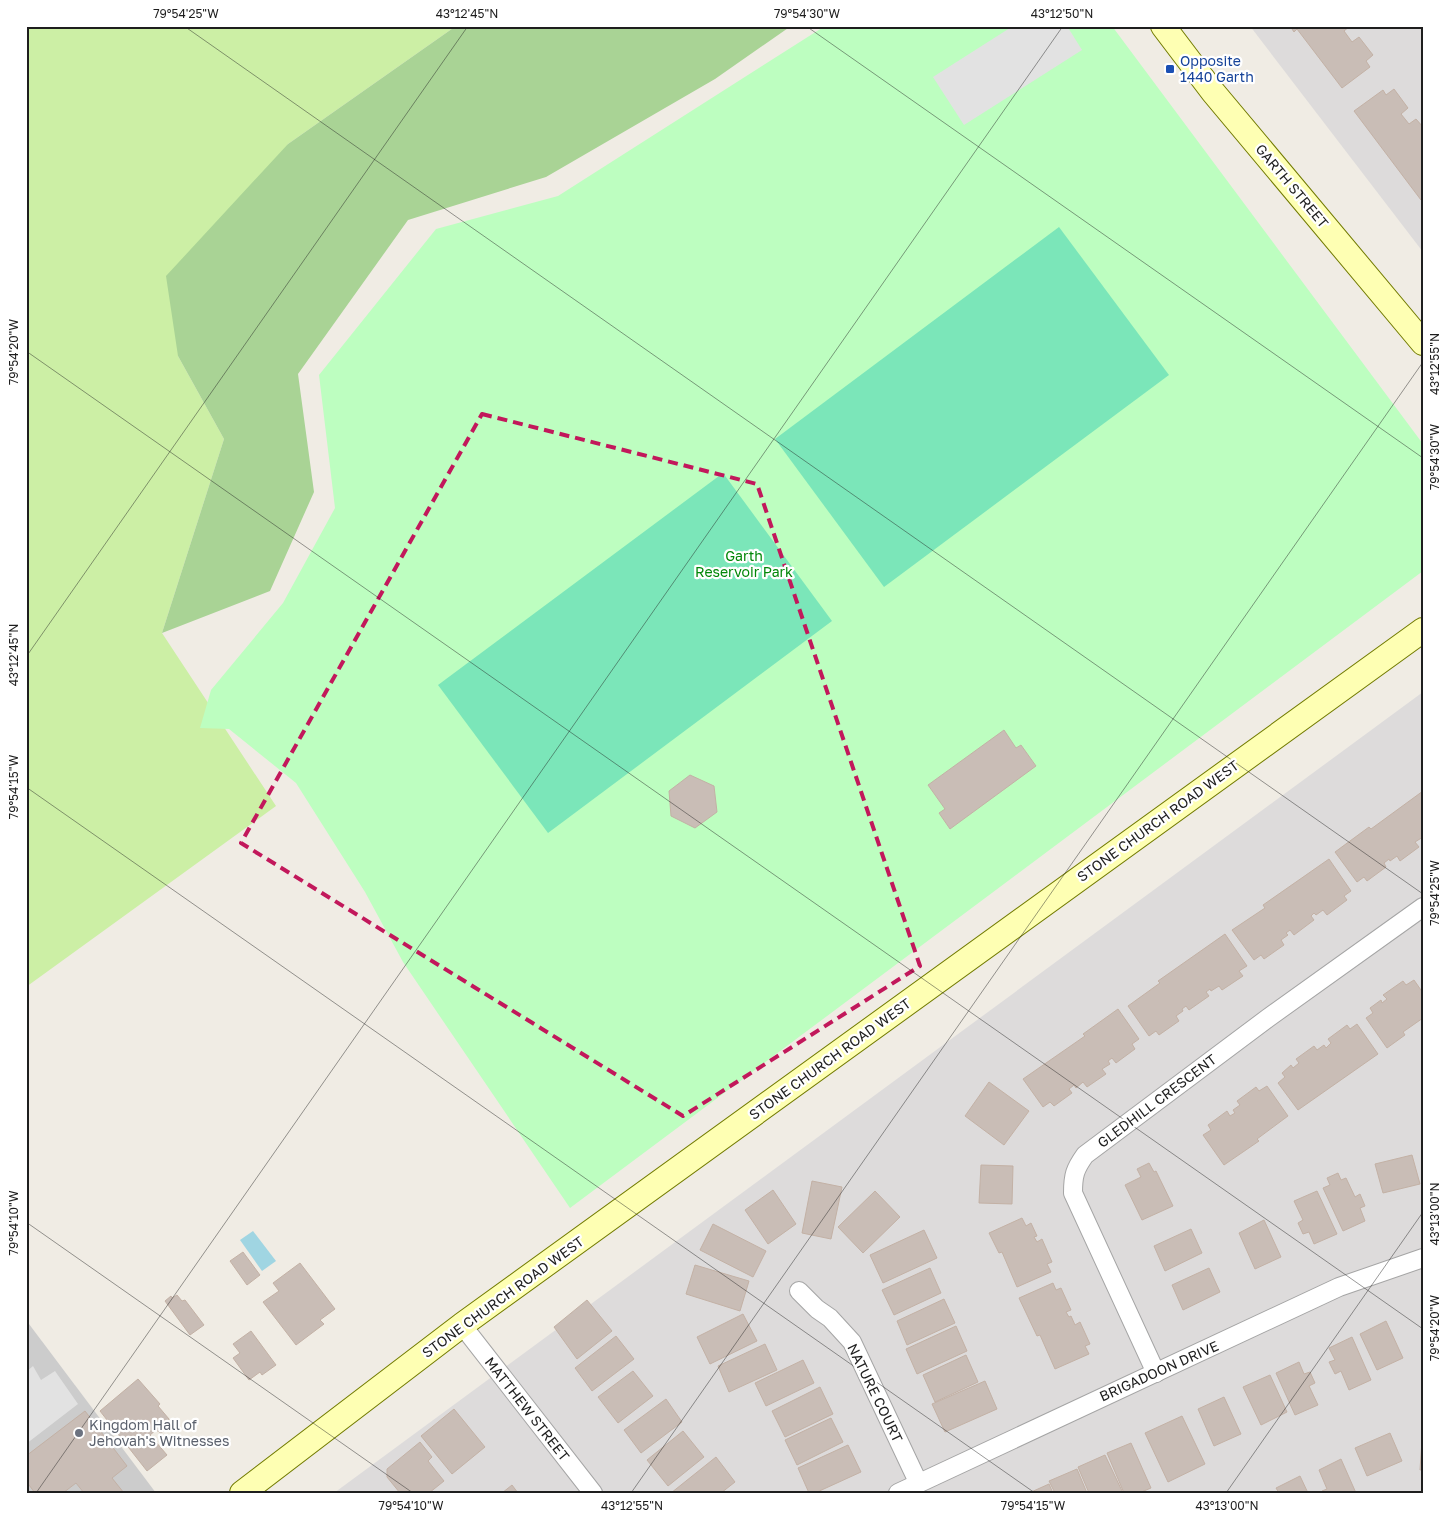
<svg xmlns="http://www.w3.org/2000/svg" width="1449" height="1519" font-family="'Golos Text',sans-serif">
  <rect width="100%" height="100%" fill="#f0ece4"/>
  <g fill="#dddbdb">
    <path d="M1250 26H1423V252Z"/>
    <path d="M1423 692V1493H334Z"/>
  </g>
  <path fill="#ccc" d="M26 1320 156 1493H26Z"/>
  <path fill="#ccefa5" d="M26 26H456L288 144 178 356 224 439 162 633 276 806 26 987Z"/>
  <path fill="#a9d395" d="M456 26H791L715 79 546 177 408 220 298 374 314 492 270 591 162 633 224 439 178 356 166 276 288 144Z"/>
  <path fill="#bdfec0" d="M825 26H1112L1423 444V571L570 1208 403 962 365 892 296 783 229 729 200 728 211 690 283 603 335 508 319 375 436 229 558 196Z"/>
  <g fill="#7be6b9">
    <path d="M1059 227 1169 375 884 587 775 439Z"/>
    <path d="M723 473 832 621 548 833 438 685Z"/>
  </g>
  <g fill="#e2e2e2">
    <path d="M1013 26H1067L1082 50 964 125 933 77Z"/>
    <path d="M33 1366 41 1380 55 1371 78 1404 26 1444V1372Z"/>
  </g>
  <path fill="#a0d5e2" d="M253 1231 276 1261 262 1271 240 1240Z"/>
  <g fill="#c9bdb6" stroke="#c3b1a5">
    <path d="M1290 26H1350L1344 31 1352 42 1359 37 1373 55 1366 61 1370 67 1342 88 1297 29 1294 32Z"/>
    <path d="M1394 89 1408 108 1401 114 1409 124 1416 119 1423 127V199L1421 200 1354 111 1383 90 1386 95Z"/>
    <path d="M1004 730 1016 748 1021 745 1036 766 950 829 939 813 945 809 928 785Z"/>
    <path d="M690 775 714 786 717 812 695 828 671 816 669 791Z"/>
    <path d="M1423 791V834L1421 835 1423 837 1415 842 1419 847 1400 861 1397 856 1390 861 1389 859 1384 863 1386 867 1367 881 1364 877 1357 882 1335 852 1369 827 1371 829Z"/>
    <path d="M1329 859 1351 891 1344 896 1347 900 1327 915 1323 910 1316 915 1314 913 1311 916 1314 920 1294 935 1290 930 1286 933 1288 935 1281 940 1284 945 1264 959 1261 955 1254 960 1232 930 1265 908 1263 905Z"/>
    <path d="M1225 934 1247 966 1239 971 1243 976 1222 990 1219 986 1211 991 1210 989 1206 992 1209 996 1189 1010 1186 1006 1182 1009 1183 1011 1176 1016 1179 1021 1159 1035 1156 1031 1149 1036 1128 1006 1160 983 1158 981Z"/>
    <path d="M1414 980 1423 993V1018L1403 1032 1405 1035 1387 1048 1366 1018 1373 1013 1370 1008 1381 1000 1382 1003 1387 999 1383 995 1403 981 1406 985Z"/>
    <path d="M1118 1009 1139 1039 1132 1044 1135 1049 1116 1063 1112 1058 1108 1061 1110 1064 1102 1069 1106 1074 1087 1087 1083 1082 1076 1088 1074 1085 1069 1089 1072 1093 1054 1106 1050 1102 1043 1107 1023 1079 1085 1036 1083 1034Z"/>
    <path d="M1357 1024 1378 1054 1298 1110 1278 1083 1285 1077 1282 1073 1291 1065 1293 1068 1299 1063 1296 1059 1314 1046 1317 1050 1324 1045 1326 1048 1331 1043 1328 1039 1347 1025 1350 1029Z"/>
    <path d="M989 1082 1029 1111 1004 1145 965 1116Z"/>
    <path d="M1267 1086 1288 1116 1257 1139 1259 1141 1224 1165 1203 1135 1211 1130 1208 1125 1227 1111 1230 1116 1235 1113 1233 1110 1240 1105 1237 1101 1256 1087 1259 1091Z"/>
    <path d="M1412 1155 1420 1184 1383 1193 1375 1164Z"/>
    <path d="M1149 1163 1154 1172 1156 1171 1173 1206 1142 1220 1125 1185 1141 1177 1137 1169Z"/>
    <path d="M981 1165 1013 1166 1012 1204 979 1203Z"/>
    <path d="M1338 1173 1341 1180 1346 1178 1355 1197 1360 1194 1365 1206 1360 1208 1365 1221 1343 1231 1323 1188 1330 1185 1327 1178Z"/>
    <path d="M812 1181 842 1187 831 1239 802 1233Z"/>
    <path d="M773 1190 796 1224 768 1244 745 1210Z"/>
    <path d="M875 1191 900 1217 863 1253 838 1227Z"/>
    <path d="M1317 1191 1337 1234 1314 1244 1309 1232 1303 1234 1298 1223 1303 1220 1294 1201Z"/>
    <path d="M1022 1218 1026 1226 1031 1223 1037 1236 1034 1237 1037 1242 1042 1239 1052 1262 1047 1264 1051 1272 1017 1287 1002 1252 999 1253 989 1233Z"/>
    <path d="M1264 1220 1281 1257 1255 1269 1239 1233Z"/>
    <path d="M713 1224 766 1251 753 1277 700 1250Z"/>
    <path d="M1191 1229 1202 1253 1165 1271 1154 1246Z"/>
    <path d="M924 1230 937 1258 883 1283 870 1255Z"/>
    <path d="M243 1252 260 1275 247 1285 230 1261Z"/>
    <path d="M300 1263 335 1309 320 1320 324 1324 296 1345 263 1302 279 1291 273 1283Z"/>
    <path d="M695 1265 749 1281 740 1311 686 1294Z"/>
    <path d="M930 1268 941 1293 894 1315 882 1290Z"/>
    <path d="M1209 1268 1220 1292 1183 1310 1172 1285Z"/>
    <path d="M1053 1283 1056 1290 1061 1288 1071 1310 1066 1312 1069 1317 1071 1316 1075 1325 1080 1322 1090 1344 1085 1346 1089 1354 1055 1369 1040 1335 1037 1336 1019 1298Z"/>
    <path d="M177 1295 182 1301 185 1300 204 1325 190 1335 165 1301 171 1296 172 1298Z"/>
    <path d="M944 1299 955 1323 907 1345 897 1321Z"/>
    <path d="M587 1300 612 1331 577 1359 554 1327Z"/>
    <path d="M743 1314 757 1341 710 1364 697 1337Z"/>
    <path d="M1386 1321 1403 1358 1377 1370 1360 1334Z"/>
    <path d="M956 1326 967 1351 917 1374 906 1349Z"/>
    <path d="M251 1331 276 1365 262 1375 260 1372 249 1380 233 1358 240 1353 233 1344Z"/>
    <path d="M616 1336 634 1359 592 1391 575 1368Z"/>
    <path d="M1352 1337 1371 1380 1349 1390 1341 1371 1335 1374 1329 1362 1335 1360 1329 1348Z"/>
    <path d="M765 1344 777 1370 729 1392 718 1366Z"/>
    <path d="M966 1355 978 1382 935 1402 923 1375Z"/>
    <path d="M803 1360 814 1383 766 1406 755 1383Z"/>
    <path d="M1299 1362 1304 1374 1310 1372 1315 1383 1309 1386 1318 1405 1295 1415 1276 1373Z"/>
    <path d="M633 1371 653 1396 618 1423 598 1397Z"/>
    <path d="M1270 1375 1287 1412 1261 1425 1243 1387Z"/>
    <path d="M138 1379 160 1404 158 1406 169 1419 168 1427 161 1433 156 1430 150 1435 167 1455 147 1471 100 1411Z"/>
    <path d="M985 1381 997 1409 945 1432 932 1404Z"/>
    <path d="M820 1387 833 1414 785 1437 772 1411Z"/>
    <path d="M1224 1397 1241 1434 1214 1446 1198 1409Z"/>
    <path d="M666 1399 682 1422 641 1453 624 1430Z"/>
    <path d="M454 1409 485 1447 452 1474 421 1436Z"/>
    <path d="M85 1411 127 1466 112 1478 124 1493H84L76 1483 63 1493H35L26 1481V1456Z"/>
    <path d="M1182 1416 1205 1464 1168 1482 1145 1433Z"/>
    <path d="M831 1418 843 1442 797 1465 785 1440Z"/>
    <path d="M683 1431 704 1457 668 1486 647 1460Z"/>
    <path d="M1390 1433 1402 1461 1367 1476 1355 1448Z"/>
    <path d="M1422 1440H1423V1470H1420Z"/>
    <path d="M420 1442 432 1457 428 1461 444 1481 429 1493H400L387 1477V1469Z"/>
    <path d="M1131 1443 1151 1488 1139 1493H1124L1107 1453Z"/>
    <path d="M848 1445 861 1472 815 1493H809L798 1468Z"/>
    <path d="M1105 1455 1123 1493H1089L1078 1467Z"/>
    <path d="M716 1457 735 1482 721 1493H671Z"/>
    <path d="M1341 1459 1356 1493H1322V1491L1327 1489 1319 1470Z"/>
    <path d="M1077 1469 1087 1493H1055L1049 1481Z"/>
    <path d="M1300 1476 1308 1493H1279L1276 1488Z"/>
    <path d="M1049 1484 1053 1493H1029Z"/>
    <path d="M512 1485 518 1493H502Z"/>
  </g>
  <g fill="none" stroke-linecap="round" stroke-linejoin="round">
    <g stroke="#a5a5a5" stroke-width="20">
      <g id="street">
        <path d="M799 1291 817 1309 830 1318 852 1342 918 1482"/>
        <path d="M462 1325 593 1493"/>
        <path d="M1156 1373 1073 1193C1073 1175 1075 1169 1085 1155L1268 1018 1423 907"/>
        <path d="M898 1493 1339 1287 1423 1258"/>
      </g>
    </g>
    <g stroke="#727b00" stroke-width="26">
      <g id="secondary">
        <path d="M1163 26 1213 92 1423 343"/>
        <path d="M242 1493 462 1325 1423 630"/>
      </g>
    </g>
    <use href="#street" stroke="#fff" stroke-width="18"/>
    <use href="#secondary" stroke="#feffb3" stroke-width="24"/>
  </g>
  <path fill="none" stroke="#c2185b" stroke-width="4" stroke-dasharray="10 6" stroke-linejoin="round" d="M482 414 757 484 920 966 683 1116 241 843Z"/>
  <path fill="none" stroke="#1e1e1e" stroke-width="1" stroke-opacity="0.45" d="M184 26 1423 894M806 26 1423 458M26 351 1423 1329M26 657 468 26M26 787 1035 1493M26 1222 413 1493M36 1493 1063 26M631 1493 1423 362M1226 1493 1423 1212"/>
  <rect fill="#1a4fb4" stroke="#fff" stroke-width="2" x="1165" y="64" width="10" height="10" rx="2.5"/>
  <circle fill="#6b7280" stroke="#fff" stroke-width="2" cx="79" cy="1433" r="5"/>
  <g text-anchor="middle" stroke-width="4.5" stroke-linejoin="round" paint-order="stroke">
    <g font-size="14" fill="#164399" stroke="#fff" text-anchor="start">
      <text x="1180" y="66">Opposite<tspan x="1180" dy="16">1440 Garth</tspan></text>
    </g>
    <g font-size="14" fill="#1e1e1e" stroke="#fff">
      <text transform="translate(1292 186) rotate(50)" y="5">GARTH STREET</text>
      <text transform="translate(1158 821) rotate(-36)" y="5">STONE CHURCH ROAD WEST</text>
      <text transform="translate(830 1059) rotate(-36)" y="5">STONE CHURCH ROAD WEST</text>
      <text transform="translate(1157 1101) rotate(-37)" y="5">GLEDHILL CRESCENT</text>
      <text transform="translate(503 1297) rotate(-36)" y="5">STONE CHURCH ROAD WEST</text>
      <text transform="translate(1159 1371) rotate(-24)" y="5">BRIGADOON DRIVE</text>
      <text transform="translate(875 1393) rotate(64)" y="5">NATURE COURT</text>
      <text transform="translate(527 1409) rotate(52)" y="5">MATTHEW STREET</text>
    </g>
    <g font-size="14" fill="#028708" stroke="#fff">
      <text x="744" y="561">Garth<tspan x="744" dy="16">Reservoir Park</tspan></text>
    </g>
    <g font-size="14" fill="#5b616d" stroke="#fff" text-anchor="start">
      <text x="89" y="1430">Kingdom Hall of<tspan x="89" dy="16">Jehovah's Witnesses</tspan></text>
    </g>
  </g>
  <rect width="1449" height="1519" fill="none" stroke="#ffffff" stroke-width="55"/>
  <rect x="28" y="28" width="1394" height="1464" fill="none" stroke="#1e1e1e" stroke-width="2"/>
  <g font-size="12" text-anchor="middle" fill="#1e1e1e">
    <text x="186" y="18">79°54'25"W</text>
    <text x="467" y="18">43°12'45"N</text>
    <text x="807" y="18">79°54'30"W</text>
    <text x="1062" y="18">43°12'50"N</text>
    <text transform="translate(14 352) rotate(-90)" y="4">79°54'20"W</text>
    <text transform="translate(1435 364) rotate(-90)" y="4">43°12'55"N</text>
    <text transform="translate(1435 457) rotate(-90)" y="4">79°54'30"W</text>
    <text transform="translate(14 655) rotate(-90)" y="4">43°12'45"N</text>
    <text transform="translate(14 787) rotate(-90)" y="4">79°54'15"W</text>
    <text transform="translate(1435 893) rotate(-90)" y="4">79°54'25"W</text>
    <text transform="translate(1435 1214) rotate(-90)" y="4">43°13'00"N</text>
    <text transform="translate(14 1223) rotate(-90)" y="4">79°54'10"W</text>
    <text transform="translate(1435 1328) rotate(-90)" y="4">79°54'20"W</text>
    <text x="411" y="1510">79°54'10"W</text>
    <text x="632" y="1510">43°12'55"N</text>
    <text x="1033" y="1510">79°54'15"W</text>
    <text x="1227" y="1510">43°13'00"N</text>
  </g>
</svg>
